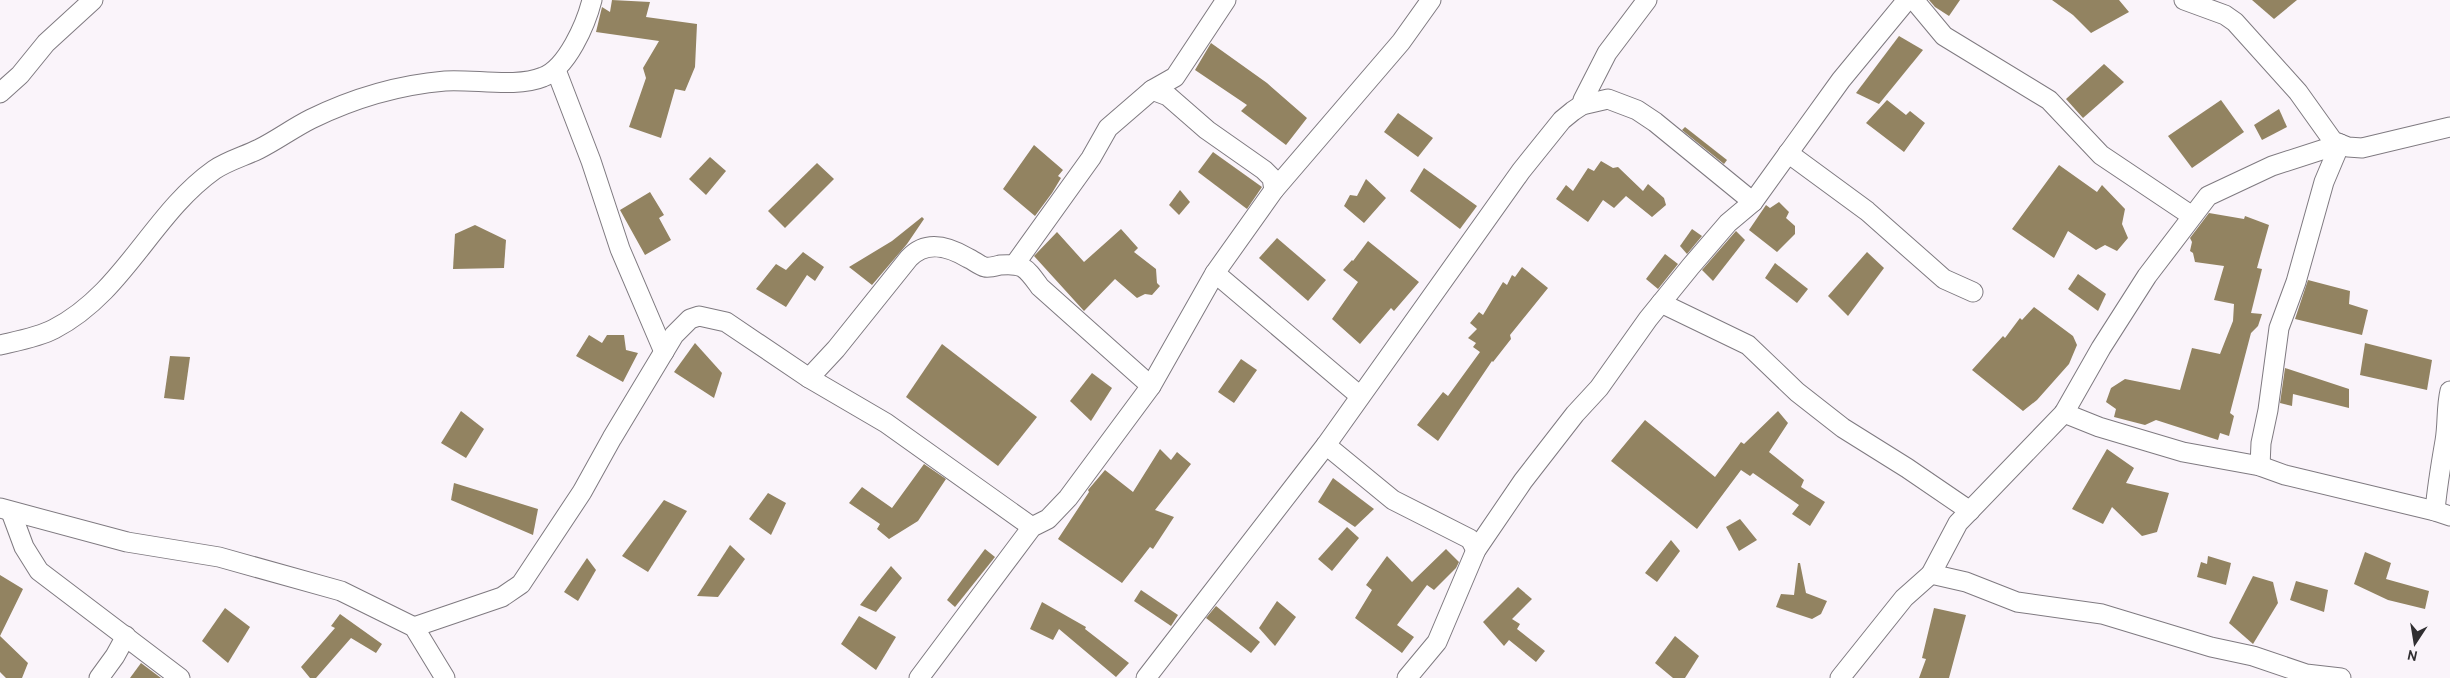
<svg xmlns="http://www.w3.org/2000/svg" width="2450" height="678" font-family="Cabin,sans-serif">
  <rect width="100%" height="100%" fill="#faf4fa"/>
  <g fill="#928361">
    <path d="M612 0 650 2 646 17 697 24 695 67 685 91 675 89 661 138 629 127 646 78 643 68 659 41 596 32 602 7 610 12Z"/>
    <path d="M1929 0H1960L1949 16 1935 7Z"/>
    <path d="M2052 0H2119L2129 12 2091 33 2073 15Z"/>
    <path d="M2252 0H2297L2274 19Z"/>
    <path d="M1899 36 1923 50 1879 104 1856 93Z"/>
    <path d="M1211 43 1267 83 1307 118 1286 145 1241 111 1247 105 1195 70Z"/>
    <path d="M2104 64 2124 82 2083 118 2066 99Z"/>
    <path d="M1887 100 1906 115 1910 111 1925 123 1904 152 1866 123Z"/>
    <path d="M2221 100 2244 132 2192 168 2168 136Z"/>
    <path d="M2279 109 2287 127 2262 140 2254 125Z"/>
    <path d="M1398 113 1433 138 1418 157 1384 132Z"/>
    <path d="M1685 127 1727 160 1724 164 1682 130Z"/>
    <path d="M1034 145 1063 170 1058 176 1061 178 1052 193 1035 216 1003 189Z"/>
    <path d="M1213 152 1262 187 1247 209 1198 172Z"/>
    <path d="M710 157 726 171 706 195 689 179Z"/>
    <path d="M1601 161 1613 168 1618 167 1643 191 1648 184 1664 198 1666 205 1652 217 1626 196 1614 208 1603 200 1588 222 1556 199 1566 185 1573 191 1588 168 1594 171Z"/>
    <path d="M817 163 834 179 785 228 768 211Z"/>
    <path d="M2059 165 2097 192 2102 185 2125 209 2122 224 2128 238 2117 251 2105 245 2096 250 2068 231 2054 258 2012 229Z"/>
    <path d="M1424 168 1477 206 1460 229 1410 191Z"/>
    <path d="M1366 179 1386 198 1364 223 1344 206 1350 195 1357 196Z"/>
    <path d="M1180 190 1190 202 1179 215 1169 205Z"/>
    <path d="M650 192 664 215 659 218 671 240 645 255 620 210Z"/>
    <path d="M1779 202 1789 212 1786 218 1795 226V234L1777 252 1749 230 1766 205 1770 208Z"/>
    <path d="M2209 213 2244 219 2245 216 2269 225 2257 268 2262 269 2251 313 2262 314 2258 326 2251 333 2230 413 2234 416 2229 436 2220 433 2218 440 2156 420 2145 425 2114 417 2116 409 2106 402 2111 388 2125 379 2180 390 2192 348 2220 354 2233 321 2234 304 2214 300 2224 266 2195 262 2193 253 2190 251 2192 242 2190 238Z"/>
    <path d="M922 217 924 219 907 244 872 285 849 267 892 241Z"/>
    <path d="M475 225 506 240 504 268 453 269 455 234Z"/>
    <path d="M1121 229 1138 248 1134 252 1156 269 1157 283 1160 286 1152 295 1145 294 1137 298 1115 279 1084 311 1034 256 1057 232 1084 262Z"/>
    <path d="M1692 229 1702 236 1687 254 1680 246Z"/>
    <path d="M1736 231 1745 240 1713 281 1702 270Z"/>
    <path d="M1277 238 1326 280 1308 301 1259 258Z"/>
    <path d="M1368 241 1419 282 1394 311 1391 308 1360 344 1332 319 1358 282 1343 270 1352 260 1353 261Z"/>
    <path d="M803 252 824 267 815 281 807 275 786 307 756 289 776 264 786 270Z"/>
    <path d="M1867 252 1884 268 1848 316 1828 296Z"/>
    <path d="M1665 254 1678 264 1658 289 1646 279Z"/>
    <path d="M1775 263 1808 289 1797 303 1765 278Z"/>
    <path d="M1522 267 1548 288 1510 335 1511 339 1493 362 1492 361 1438 441 1417 425 1443 392 1448 396 1480 352 1473 347 1476 343 1468 338 1477 329 1470 323 1479 312 1483 315 1503 282 1507 285 1512 275 1515 277Z"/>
    <path d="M2078 274 2106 294 2098 311 2068 289Z"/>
    <path d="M2308 280 2350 291 2349 304 2368 310 2362 335 2295 319Z"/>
    <path d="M2034 307 2073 336 2077 345 2069 364 2037 400 2023 411 1972 370 2003 336 2005 338 2020 318 2022 320Z"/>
    <path d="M589 335 602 343 607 335H624L626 350 638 353 623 382 576 356Z"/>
    <path d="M695 343 722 373 714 398 674 372Z"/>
    <path d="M2365 343 2432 360 2427 390 2360 375Z"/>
    <path d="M942 344 1037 417 998 466 906 397Z"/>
    <path d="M170 356 190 357 184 400 164 398Z"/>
    <path d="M1241 359 1257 370 1234 403 1218 392Z"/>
    <path d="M2285 368 2349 389V408L2293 394 2292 406 2280 403Z"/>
    <path d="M1092 373 1112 388 1091 421 1070 401Z"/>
    <path d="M461 411 484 429 466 458 441 443Z"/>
    <path d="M1778 411 1788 423 1769 452 1804 480 1801 487 1825 502 1810 526 1792 514 1799 505 1753 473 1750 476 1741 470 1697 529 1611 461 1645 420 1715 477 1741 442 1744 444Z"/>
    <path d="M1160 449 1171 460 1177 452 1191 464 1155 510 1174 517 1153 549 1150 547 1122 583 1058 539 1089 492 1088 490 1105 470 1133 492Z"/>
    <path d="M2107 449 2134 468 2126 483 2169 493 2157 532 2142 536 2112 507 2103 524 2072 509Z"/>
    <path d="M924 464 946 479 918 521 889 539 877 529 880 524 849 503 862 487 892 508Z"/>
    <path d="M1333 478 1374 509 1355 527 1318 502Z"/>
    <path d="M454 483 538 509 533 535 451 500Z"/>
    <path d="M768 493 786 503 771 535 749 519Z"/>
    <path d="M664 500 687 511 648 572 622 556Z"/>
    <path d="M1740 519 1757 540 1739 551 1726 527Z"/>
    <path d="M1347 527 1359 538 1332 571 1318 559Z"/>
    <path d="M1671 540 1680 551 1657 582 1645 573Z"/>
    <path d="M730 545 745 559 718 597 697 596Z"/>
    <path d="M985 549 995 557 955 607 947 600Z"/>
    <path d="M1446 549 1459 562 1456 568 1434 590 1427 585 1397 625 1414 637 1402 653 1355 618 1372 590 1366 585 1387 556 1412 582Z"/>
    <path d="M2365 552 2391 563 2386 579 2429 591 2425 609 2388 600 2354 584Z"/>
    <path d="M2208 556 2231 563 2226 585 2197 577 2201 562 2207 564Z"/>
    <path d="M587 558 596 570 578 601 564 592Z"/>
    <path d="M1798 563H1800L1806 593 1827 601 1821 614 1812 619 1776 607 1781 594 1794 595Z"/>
    <path d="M891 566 902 578 876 612 860 605Z"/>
    <path d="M0 575 23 589 0 636 28 663 22 678H6L0 672Z"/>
    <path d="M2253 576 2273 582 2278 603 2253 644 2229 623Z"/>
    <path d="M2296 581 2328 590 2324 612 2290 600Z"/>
    <path d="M1518 587 1532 599 1512 619 1520 624 1517 629 1545 651 1536 662 1509 640 1504 646 1483 622Z"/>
    <path d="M1141 590 1178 615 1171 626 1134 601Z"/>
    <path d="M1277 601 1296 617 1275 646 1259 628Z"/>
    <path d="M1042 602 1086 627 1085 629 1129 663 1116 677 1059 629 1053 640 1030 629Z"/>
    <path d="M1216 606 1260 642 1251 653 1206 618Z"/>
    <path d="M225 608 250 627 228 663 202 641Z"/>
    <path d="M1934 608 1966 615 1949 678H1919L1926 659 1922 658Z"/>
    <path d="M340 614 382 644 376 653 351 638 316 678H310L301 667 335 628 331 626Z"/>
    <path d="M859 616 896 637 876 670 841 644Z"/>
    <path d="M1675 636 1699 656 1685 678H1673L1655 663Z"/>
    <path d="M141 663 161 678H130Z"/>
  </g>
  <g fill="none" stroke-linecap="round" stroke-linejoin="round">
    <g stroke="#7f7a80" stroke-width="21">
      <g id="minor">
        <path d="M1914 0 1944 36 2049 100 2101 155 2192 216"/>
        <path d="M2184 0 2225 15 2235 22 2298 92 2333 141 2348 147 2362 148 2450 127"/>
        <path d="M556 70 591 161 620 249 664 352"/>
        <path d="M1152 90 1175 77 1226 0"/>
        <path d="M0 93 20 75 46 43 93 0"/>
        <path d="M1582 105 1583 100 1607 53 1647 0"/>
        <path d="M1788 153 1867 211 1944 279 1973 292"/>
        <path d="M1015 264 1091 158 1108 128 1152 90 1168 96 1207 130 1264 170 1272 178 1274 190"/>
        <path d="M1215 273 1360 396"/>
        <path d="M1661 303 1748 345 1797 392 1843 428 1907 468 1970 511"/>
        <path d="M0 345C17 341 39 337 54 329 124 293 152 214 214 170 227 161 245 156 259 149 277 140 293 128 311 119 354 98 398 85 445 81 474 79 517 88 543 77 567 68 586 24 592 0"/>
        <path d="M809 378 836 349 909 258C926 240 948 246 968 258 973 260 980 266 985 267 989 268 996 266 1000 265 1024 263 1026 268 1040 287L1151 386"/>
        <path d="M2064 413 2099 427 2183 452 2260 466 2285 475 2435 511 2450 516"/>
        <path d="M1326 445 1393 500 1470 539 1476 550"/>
        <path d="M2260 466 2261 443 2268 410 2279 328 2296 282 2324 182 2340 144"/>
        <path d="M0 508 127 542 219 557 341 591 414 627 445 678"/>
        <path d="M2435 511C2437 487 2441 464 2445 441 2448 424 2446 408 2450 391"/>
        <path d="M11 512 24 547 39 571 180 678"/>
        <path d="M1931 574 1966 582 2017 602 2102 614 2211 647 2253 656 2306 674 2341 678"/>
        <path d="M414 627 502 597 521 584 582 492 612 438 674 335 690 319 699 316 726 322 809 378 886 423 1032 527"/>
        <path d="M99 678 115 656 126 636"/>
        <path d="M919 678 1032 527 1048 519 1068 498 1151 386 1215 273 1274 190 1401 42 1431 0"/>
        <path d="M1146 678 1326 445 1521 171 1562 120 1573 111 1582 105 1608 99 1637 110 1655 122 1753 202"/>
        <path d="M1407 678 1437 642 1476 550 1523 481 1575 414 1599 388 1648 319 1691 266 1728 223 1753 202 1841 80 1907 0"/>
        <path d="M1840 678 1904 598 1931 574 1958 523 2064 413 2101 348 2147 276 2208 196 2272 166 2340 144"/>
      </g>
    </g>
    <use href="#minor" stroke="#fff" stroke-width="19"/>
  </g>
  <g transform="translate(2415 643) rotate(192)" stroke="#faf4fa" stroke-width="4" paint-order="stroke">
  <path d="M0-4L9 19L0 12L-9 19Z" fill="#302e31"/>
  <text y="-8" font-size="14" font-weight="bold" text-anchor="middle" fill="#302e31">N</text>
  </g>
</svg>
